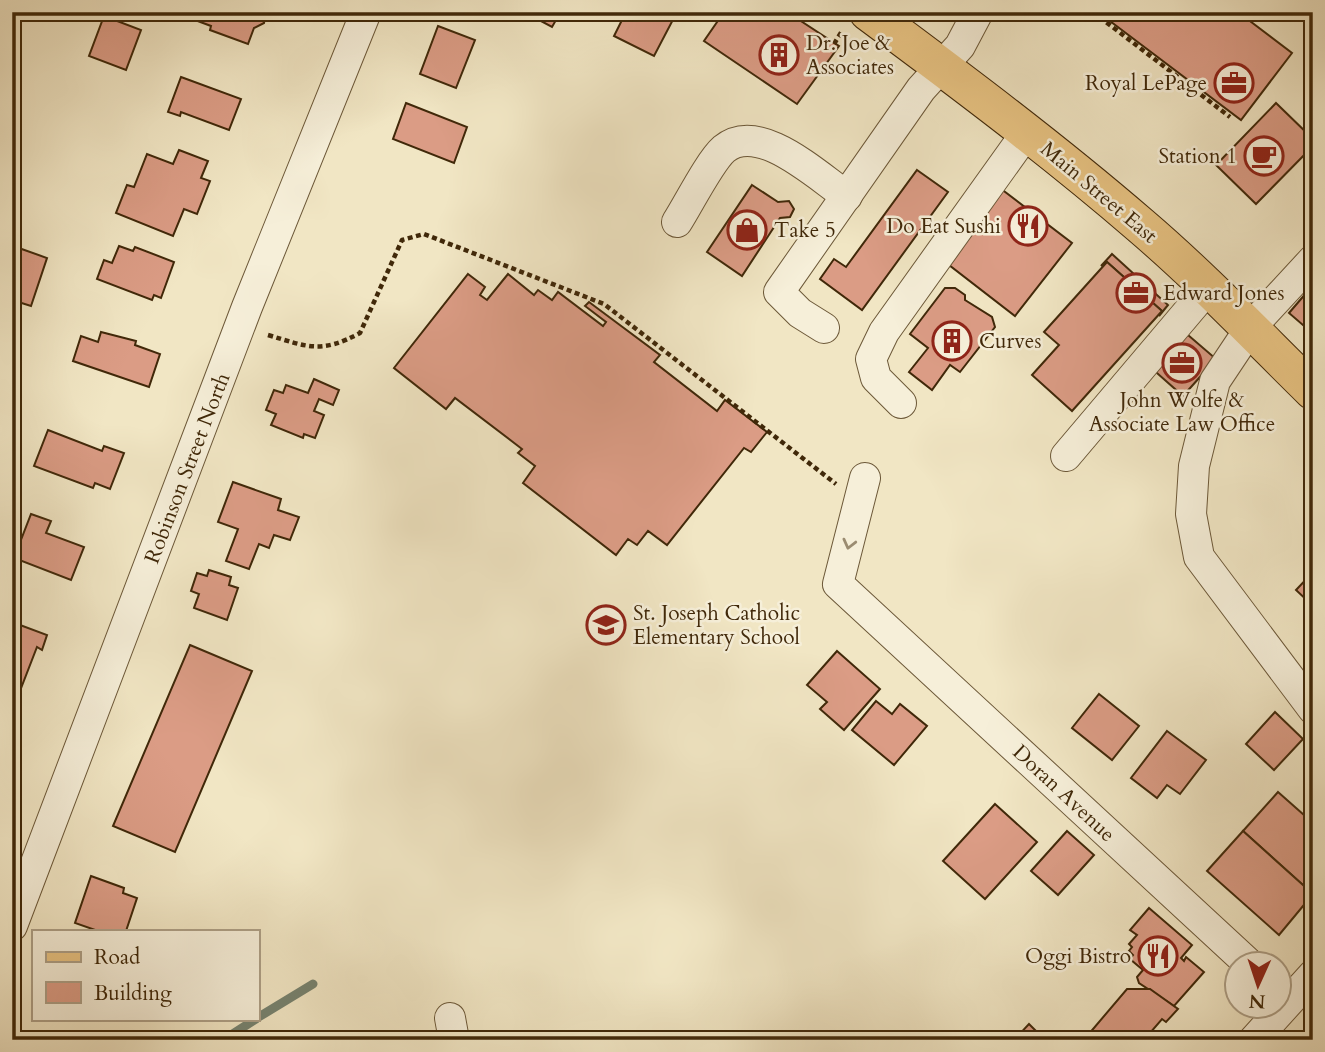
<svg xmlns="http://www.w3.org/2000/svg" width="1325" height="1052" font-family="Cardo,serif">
  <rect width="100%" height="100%" fill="#f1e6c4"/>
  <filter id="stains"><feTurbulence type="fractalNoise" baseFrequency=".00286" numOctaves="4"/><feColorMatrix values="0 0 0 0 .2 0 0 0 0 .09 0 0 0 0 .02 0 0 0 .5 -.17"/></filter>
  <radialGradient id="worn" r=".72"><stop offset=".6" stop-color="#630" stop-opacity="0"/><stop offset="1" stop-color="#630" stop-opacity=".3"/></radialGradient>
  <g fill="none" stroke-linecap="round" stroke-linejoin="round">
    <g stroke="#778370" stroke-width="9">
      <path d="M257 1018 313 984"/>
      <path d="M207 1040 231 1035 256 1019"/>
    </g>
  </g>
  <g fill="#db9c85" stroke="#402809" stroke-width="2">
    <path d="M195 12H263L265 17 264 23 254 28 248 44 210 30 211 26 192 19Z"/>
    <path d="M524 12H577L573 20 560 13 552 27Z"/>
    <path d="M626 12H677L654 56 614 36Z"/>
    <path d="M724 12H787L839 46 797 104 704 41Z"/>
    <path d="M1098 12H1238L1292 53 1241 120Z"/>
    <path d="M104 16 141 30 126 70 89 56Z"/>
    <path d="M438 26 475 40 456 88 420 74Z"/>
    <path d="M181 77 241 99 229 130 181 112 180 116 168 112Z"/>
    <path d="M406 103 467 127 454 163 393 139Z"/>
    <path d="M1276 103 1313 139V146L1256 204 1216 165Z"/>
    <path d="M179 150 208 161 201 178 210 181 197 214 184 209 173 236 116 213 127 185 134 187 147 154 173 164Z"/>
    <path d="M917 170 948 192 862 310 820 279 834 259 846 267Z"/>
    <path d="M752 185 778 202 789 201 794 209 790 217 780 218 742 276 707 252Z"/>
    <path d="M996 185 1072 243 1015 316 940 258Z"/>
    <path d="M119 246 133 251 135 247 174 262 161 298 154 295 152 300 97 279 104 260 112 263Z"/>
    <path d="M16 247 47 258 31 306 12 300V259Z"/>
    <path d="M1112 254 1168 305 1159 316 1162 311 1107 262 1101 266Z"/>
    <path d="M1107 262 1162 311 1072 411 1032 375 1059 345 1044 332Z"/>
    <path d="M468 274 485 287 480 295 487 300 508 274 534 295 538 290 552 300 558 292 603 326 606 322 585 306 589 302 660 355 654 362 717 411 725 400 767 432 751 452 744 448 667 545 648 531 637 545 628 539 616 555 523 483 535 466 518 453 522 449 455 398 446 409 394 368Z"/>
    <path d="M1313 285V330L1311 332 1289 313Z"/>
    <path d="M945 288H955L965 295V300L992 317 995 327 960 372 950 365 932 390 909 372 928 348 910 334Z"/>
    <path d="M1181 329 1216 359 1183 396 1149 366Z"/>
    <path d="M101 332 136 341 135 345 160 354 149 387 73 361 81 336 98 342Z"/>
    <path d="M314 379 339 390 333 405 319 399 314 411 324 415 315 438 304 434 303 438 271 425 276 414 266 410 274 390 283 393 286 385 308 393Z"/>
    <path d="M48 430 102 451 104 446 124 453 110 489 95 483 93 488 34 466Z"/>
    <path d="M233 482 281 499 278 510 299 517 290 540 274 535 269 548 259 544 249 569 226 561 238 529 218 522Z"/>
    <path d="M31 514 51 521 46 533 84 547 71 580 14 558Z"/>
    <path d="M209 570 231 577 229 585 238 588 227 620 194 608 199 594 191 591 197 573 207 576Z"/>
    <path d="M1313 572V606L1296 590Z"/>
    <path d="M12 622 47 635 42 650 37 647 18 696 12 694Z"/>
    <path d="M190 645 252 671 175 852 113 826Z"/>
    <path d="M837 651 880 689 844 730 820 709 827 702 807 685Z"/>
    <path d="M1099 694 1139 726 1112 760 1072 728Z"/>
    <path d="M876 701 892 714 900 704 927 726 894 765 852 730Z"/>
    <path d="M1275 712 1303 739 1274 770 1246 744Z"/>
    <path d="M1167 731 1206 760 1180 794 1167 785 1157 798 1131 778Z"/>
    <path d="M1278 792 1313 823V894L1243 831Z"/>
    <path d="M995 804 1037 842 985 899 943 861Z"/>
    <path d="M1067 831 1094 855 1058 895 1031 871Z"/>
    <path d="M1243 831 1313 894 1279 935 1207 871Z"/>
    <path d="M91 876 124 888 123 893 137 898 126 931H98L75 923Z"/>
    <path d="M1149 908 1192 945 1181 958 1184 961 1186 957 1204 972 1174 1006 1139 983 1137 977 1143 970 1130 959 1133 955 1129 951 1132 947 1129 944 1137 935 1130 930Z"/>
    <path d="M1127 989H1150L1178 1009 1166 1022 1162 1019 1144 1040H1094L1088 1035Z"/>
    <path d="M1029 1024 1045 1040H1014Z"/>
  </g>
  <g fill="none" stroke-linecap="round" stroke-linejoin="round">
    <g stroke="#6c5838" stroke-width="32">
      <g id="minor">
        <path d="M677 222C688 205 710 161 724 149 759 120 817 176 847 196"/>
        <path d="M1313 260 1251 327 1215 381 1194 466 1191 514 1199 557 1313 709"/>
        <path d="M824 328 800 313 779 292 921 89 960 46 978 12"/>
        <path d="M901 403 876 378 871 359 884 332 1027 132"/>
        <path d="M1066 456 1209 287"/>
        <path d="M865 478 838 584 1249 964"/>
        <path d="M12 926 247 307 366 12"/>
        <path d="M450 1018 454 1040"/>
        <path d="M1254 1040 1313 975"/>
      </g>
    </g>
    <g stroke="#402809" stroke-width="39">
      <path id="major" d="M868 12C961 81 1053 150 1140 225 1201 277 1256 335 1313 391"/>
    </g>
    <g stroke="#402809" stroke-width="4.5" stroke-dasharray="5 3.5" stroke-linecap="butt">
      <path d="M1093 12 1230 117"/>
      <path d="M834 44 842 31"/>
      <path d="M268 335C308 347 321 354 360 333L402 240 424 234 604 304 836 484"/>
    </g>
    <use href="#minor" stroke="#f6efd9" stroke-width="30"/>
    <use href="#major" stroke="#e8c382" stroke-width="37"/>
  </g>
  <defs><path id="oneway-chevron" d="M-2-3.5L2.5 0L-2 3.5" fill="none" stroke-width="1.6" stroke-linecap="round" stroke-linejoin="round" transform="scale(1.75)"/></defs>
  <use stroke="#9b8c71" href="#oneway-chevron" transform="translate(849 544) rotate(104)"/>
  <defs>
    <g id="building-ring" transform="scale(2.0125)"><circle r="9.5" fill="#f6efd9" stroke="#8f2418" stroke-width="1.5"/><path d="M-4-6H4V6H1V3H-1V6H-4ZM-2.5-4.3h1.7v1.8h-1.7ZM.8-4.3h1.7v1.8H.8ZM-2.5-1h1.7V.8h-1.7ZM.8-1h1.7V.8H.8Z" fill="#8f2418"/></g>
    <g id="office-ring" transform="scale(2.0125)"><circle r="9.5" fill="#f6efd9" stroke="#8f2418" stroke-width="1.5"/><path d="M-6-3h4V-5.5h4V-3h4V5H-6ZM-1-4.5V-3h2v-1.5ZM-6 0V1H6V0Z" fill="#8f2418"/></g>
    <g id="cafe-ring" transform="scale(2.0125)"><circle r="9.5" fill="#f6efd9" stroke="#8f2418" stroke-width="1.5"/><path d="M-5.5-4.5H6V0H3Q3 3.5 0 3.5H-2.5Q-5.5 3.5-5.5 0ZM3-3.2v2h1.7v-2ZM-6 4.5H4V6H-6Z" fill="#8f2418"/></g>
    <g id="restaurant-ring" transform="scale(2.0125)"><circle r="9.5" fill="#f6efd9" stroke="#8f2418" stroke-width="1.5"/><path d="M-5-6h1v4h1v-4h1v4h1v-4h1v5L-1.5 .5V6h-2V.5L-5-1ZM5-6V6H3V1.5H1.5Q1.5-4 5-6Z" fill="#8f2418"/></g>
    <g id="shop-ring" transform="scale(2.0125)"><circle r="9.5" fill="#f6efd9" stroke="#8f2418" stroke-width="1.5"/><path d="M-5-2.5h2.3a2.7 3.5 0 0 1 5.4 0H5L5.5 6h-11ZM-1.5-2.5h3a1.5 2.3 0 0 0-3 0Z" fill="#8f2418"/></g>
    <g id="school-ring" transform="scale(2.0125)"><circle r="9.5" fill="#f6efd9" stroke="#8f2418" stroke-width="1.5"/><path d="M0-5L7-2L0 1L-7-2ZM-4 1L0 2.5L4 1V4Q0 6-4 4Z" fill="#8f2418"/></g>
  </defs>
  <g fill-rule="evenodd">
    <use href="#building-ring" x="779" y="55"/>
    <use href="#office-ring" x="1234" y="83"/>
    <use href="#cafe-ring" x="1264" y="156"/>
    <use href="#restaurant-ring" x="1028" y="226"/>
    <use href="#shop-ring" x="747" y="230"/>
    <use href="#office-ring" x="1136" y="293"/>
    <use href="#building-ring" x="952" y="341"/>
    <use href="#office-ring" x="1182" y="363"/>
    <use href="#school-ring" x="606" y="625"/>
    <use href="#restaurant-ring" x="1158" y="956"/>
  </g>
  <g text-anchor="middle" stroke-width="5" stroke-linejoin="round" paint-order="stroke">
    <g font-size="21" fill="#402809" stroke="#f6efd9" text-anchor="start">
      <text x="806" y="50">Dr. Joe &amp;<tspan x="806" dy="24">Associates</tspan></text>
      <text x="1207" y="90" text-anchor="end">Royal LePage</text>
      <text x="1237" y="163" text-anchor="end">Station 1</text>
      <text x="1001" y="233" text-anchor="end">Do Eat Sushi</text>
      <text x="774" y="237">Take 5</text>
      <text x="1163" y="300">Edward Jones</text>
      <text x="979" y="348">Curves</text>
      <text x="1182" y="407" text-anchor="middle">John Wolfe &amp;<tspan x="1182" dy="24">Associate Law Office</tspan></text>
      <text x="633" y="620">St. Joseph Catholic<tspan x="633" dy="24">Elementary School</tspan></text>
      <text x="1131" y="963" text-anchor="end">Oggi Bistro</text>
    </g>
    <g font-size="21" fill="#402809" stroke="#f6efd9">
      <text transform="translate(1099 192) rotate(40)" y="7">Main Street East</text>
      <text transform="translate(187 468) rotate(-69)" y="7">Robinson Street North</text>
      <text transform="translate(1064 793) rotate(43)" y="7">Doran Avenue</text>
    </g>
  </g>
  <rect width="1325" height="1052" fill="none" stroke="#f1e6c4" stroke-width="42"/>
  <rect x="14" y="14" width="1297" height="1024" fill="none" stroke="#402809" stroke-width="3.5"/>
  <rect x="21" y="21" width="1283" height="1010" fill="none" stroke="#402809" stroke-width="2"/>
  <rect x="32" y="930" width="228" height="91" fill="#f6efd9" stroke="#ad9f86" stroke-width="2"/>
  <rect x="46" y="952" width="35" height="10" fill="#e8c382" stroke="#ad9f86" stroke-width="2"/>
  <text x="94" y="964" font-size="21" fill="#402809">Road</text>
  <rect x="46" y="982" width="35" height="21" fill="#db9c85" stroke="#ad9f86" stroke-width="2"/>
  <text x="94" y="1000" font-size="21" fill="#402809">Building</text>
  <g transform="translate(1258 985) rotate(183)"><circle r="33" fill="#f6efd9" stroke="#ad9f86" stroke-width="2"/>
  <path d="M0-5L12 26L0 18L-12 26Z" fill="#8f2418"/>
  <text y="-10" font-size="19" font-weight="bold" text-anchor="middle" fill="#402809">N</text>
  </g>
  <rect width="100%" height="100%" filter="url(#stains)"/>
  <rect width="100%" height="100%" fill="url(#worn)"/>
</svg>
